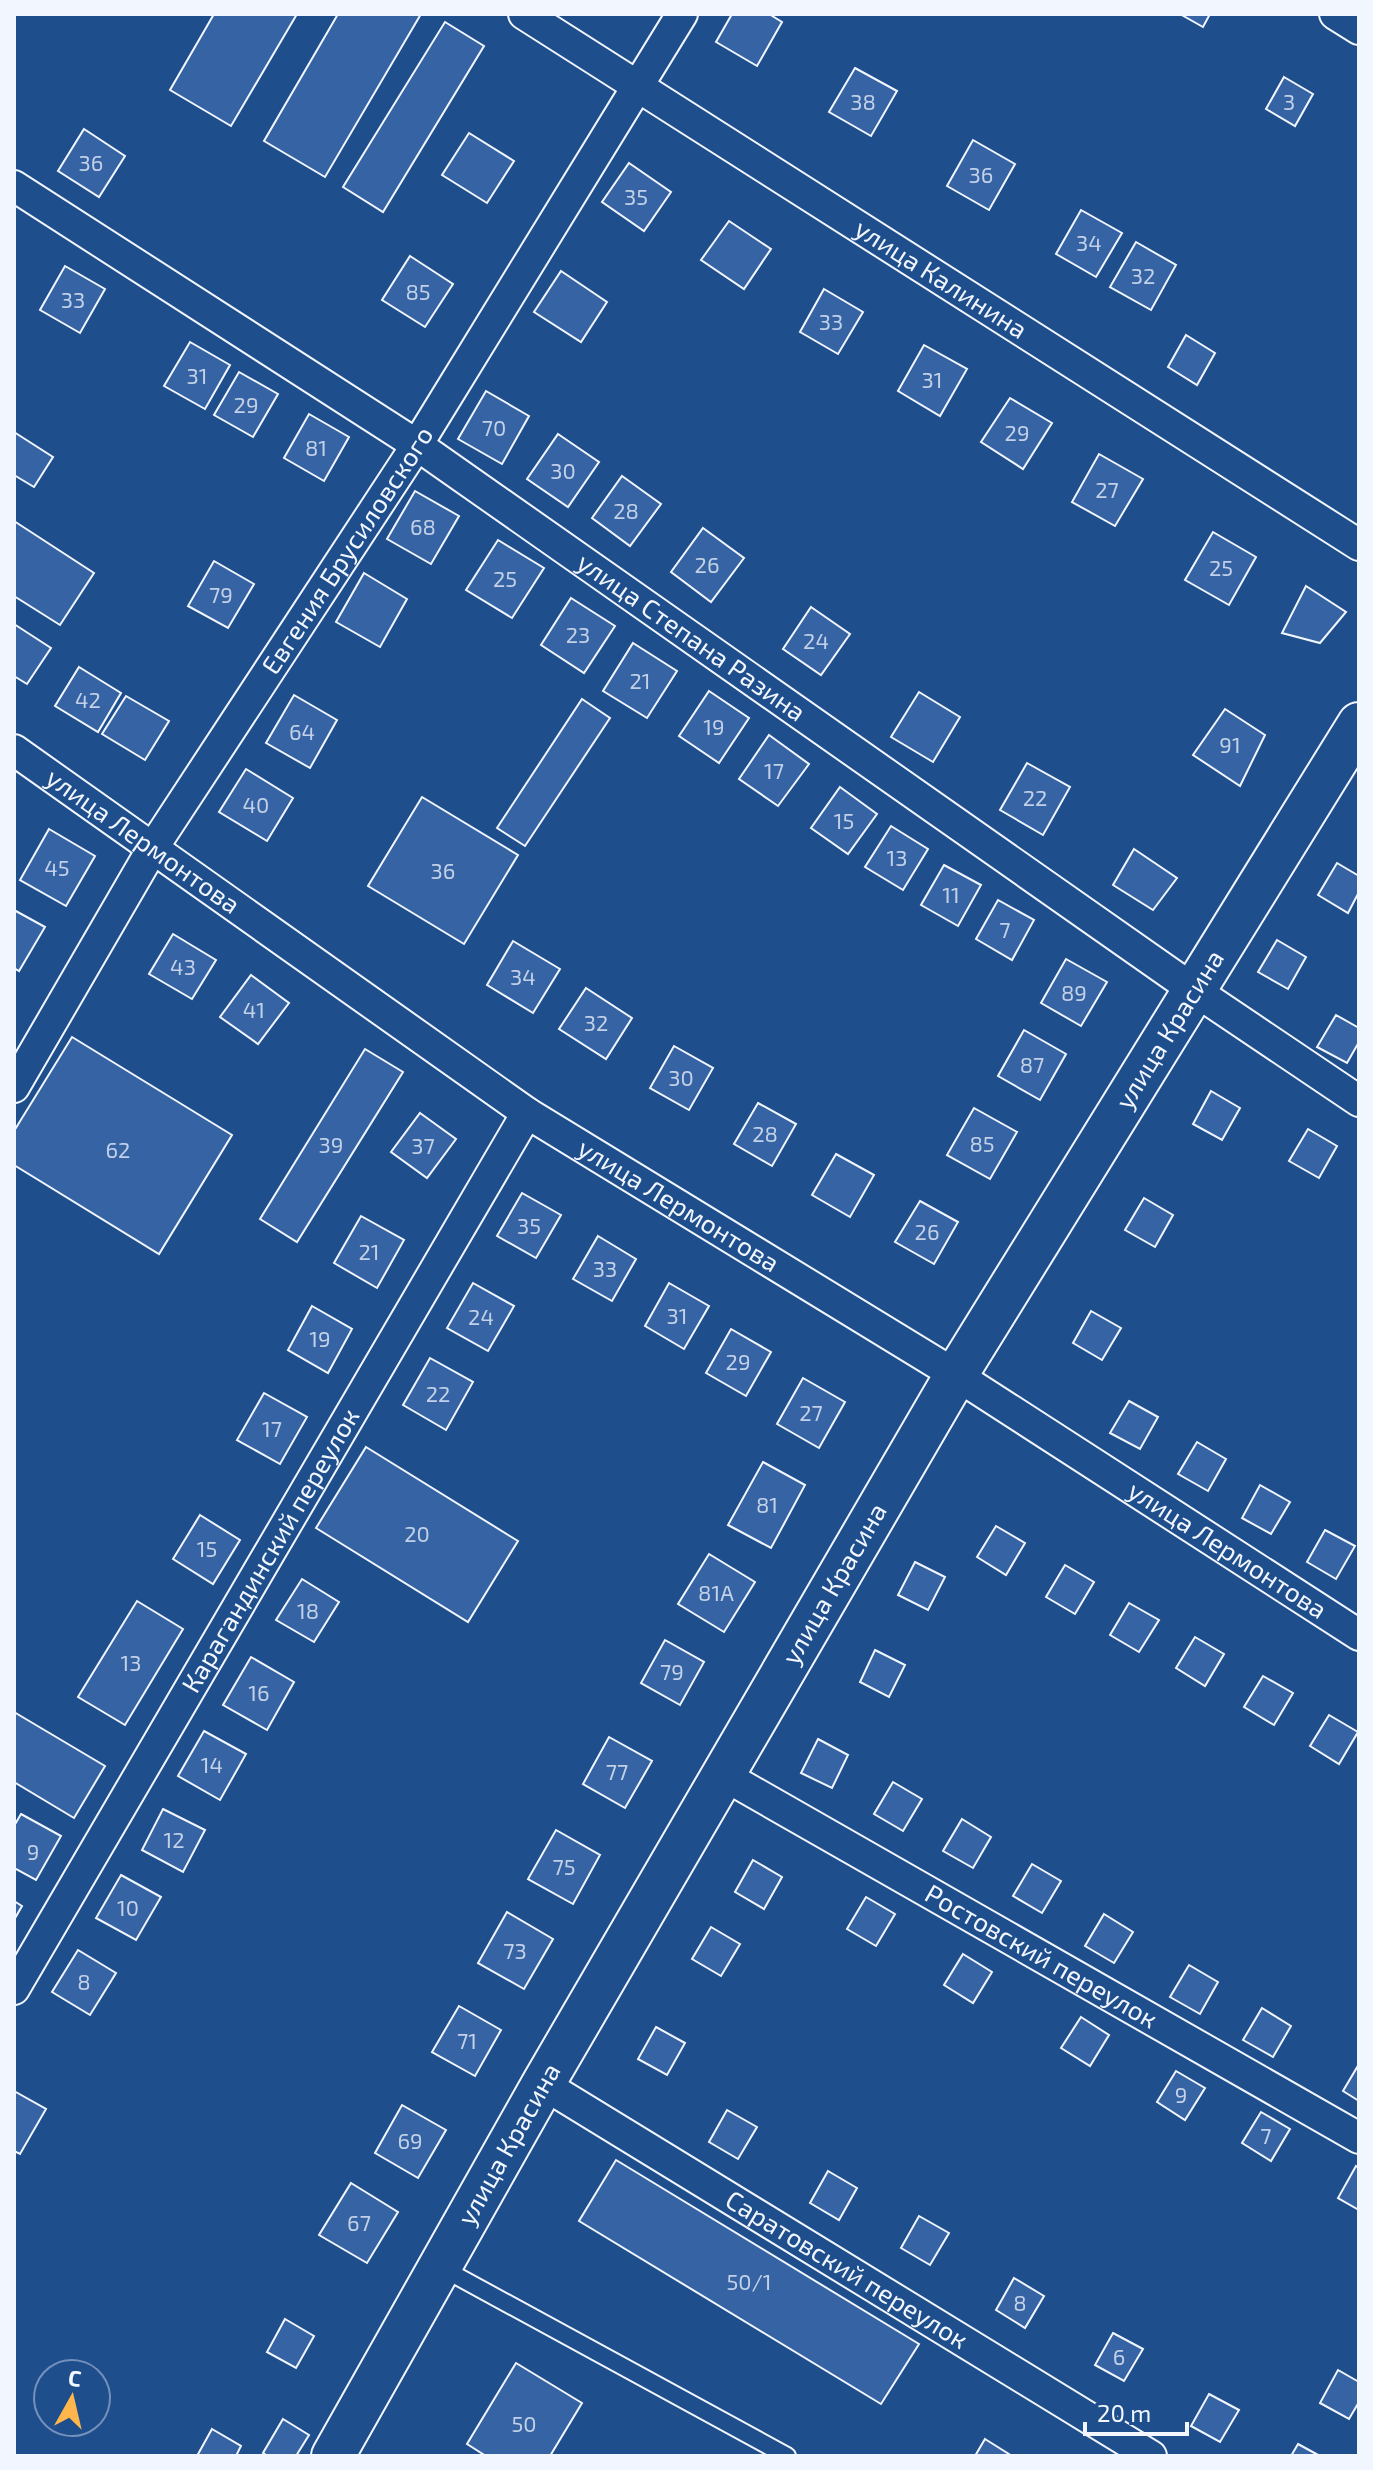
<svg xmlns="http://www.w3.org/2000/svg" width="1373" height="2470" font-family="'Exo 2',sans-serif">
  <rect width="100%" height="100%" fill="#1f4e8c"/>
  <g fill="#3563a3" stroke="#f2f6ff" stroke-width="2">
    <path d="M214 14H297L231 126 170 90Z"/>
    <path d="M338 14H421L325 177 264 141Z"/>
    <path d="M732 14H769L782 22 757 66 716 42Z"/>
    <path d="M1180 14H1210L1203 27Z"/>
    <path d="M445 22 484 46 383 212 343 187Z"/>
    <path d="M855 68 897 91 871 136 829 112Z"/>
    <path d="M1284 77 1313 94 1295 126 1266 109Z"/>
    <path d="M84 129 125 156 99 197 58 171Z"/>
    <path d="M469 133 514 161 487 203 442 175Z"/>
    <path d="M973 140 1015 164 989 210 947 186Z"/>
    <path d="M629 163 671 192 644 231 602 202Z"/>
    <path d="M1081 210 1122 233 1096 277 1056 254Z"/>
    <path d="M729 221 771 249 744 289 701 260Z"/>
    <path d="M1136 242 1176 265 1151 310 1110 287Z"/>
    <path d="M410 256 453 284 425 327 382 300Z"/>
    <path d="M65 266 105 289 80 333 40 310Z"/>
    <path d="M561 271 607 302 581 342 534 312Z"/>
    <path d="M824 289 863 312 838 354 800 332Z"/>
    <path d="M1186 335 1215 353 1197 385 1168 367Z"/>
    <path d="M190 342 230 365 205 409 164 386Z"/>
    <path d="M924 345 967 369 940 416 898 391Z"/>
    <path d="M239 372 278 394 253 437 214 415Z"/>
    <path d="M486 391 529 416 502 464 458 439Z"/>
    <path d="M1010 398 1052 423 1023 469 981 442Z"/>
    <path d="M309 414 349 437 324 481 284 458Z"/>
    <path d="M14 432 53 457 34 487 14 475Z"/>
    <path d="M558 434 599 462 568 507 527 479Z"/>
    <path d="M1099 454 1143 479 1115 526 1072 502Z"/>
    <path d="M622 476 661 504 630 546 592 518Z"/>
    <path d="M415 491 459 516 431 564 387 539Z"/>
    <path d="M14 521 94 573 60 625 14 596Z"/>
    <path d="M703 528 744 558 711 602 671 572Z"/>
    <path d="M1213 532 1256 557 1229 605 1185 580Z"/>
    <path d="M498 540 544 568 512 618 466 590Z"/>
    <path d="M214 561 254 584 228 628 188 606Z"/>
    <path d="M364 573 407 599 380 647 336 622Z"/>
    <path d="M1306 586 1346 612 1320 643 1282 633Z"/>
    <path d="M571 598 615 626 584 673 541 645Z"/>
    <path d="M811 607 850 634 821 675 783 649Z"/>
    <path d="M14 624 51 648 27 684 14 676Z"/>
    <path d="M633 643 677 671 647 718 603 691Z"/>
    <path d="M79 667 121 693 98 732 55 706Z"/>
    <path d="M709 691 749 718 719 763 679 736Z"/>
    <path d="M919 692 960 717 933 762 891 737Z"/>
    <path d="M294 695 337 720 310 768 266 743Z"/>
    <path d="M126 696 169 721 145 760 102 734Z"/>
    <path d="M582 699 610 718 525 846 497 828Z"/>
    <path d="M1225 709 1265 735 1240 786 1193 755Z"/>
    <path d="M769 735 809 764 778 806 739 779Z"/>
    <path d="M1027 763 1070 787 1043 835 1000 810Z"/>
    <path d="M246 769 293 798 267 841 219 812Z"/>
    <path d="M840 787 877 814 848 854 811 828Z"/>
    <path d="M422 797 518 855 464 944 368 886Z"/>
    <path d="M891 826 928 849 903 890 865 867Z"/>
    <path d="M49 829 95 856 66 906 20 880Z"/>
    <path d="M1134 849 1177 878 1153 910 1113 885Z"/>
    <path d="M1337 863 1359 876V892L1348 913 1318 895Z"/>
    <path d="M944 865 981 885 958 926 921 905Z"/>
    <path d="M998 900 1034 920 1012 960 976 939Z"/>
    <path d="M14 910 45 927 19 971 14 968Z"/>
    <path d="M173 934 216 960 192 999 149 974Z"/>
    <path d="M1277 940 1306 957 1288 989 1258 972Z"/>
    <path d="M513 941 560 969 533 1013 487 985Z"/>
    <path d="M1066 959 1107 982 1081 1026 1041 1003Z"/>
    <path d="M251 975 289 1003 258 1044 220 1017Z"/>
    <path d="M586 988 632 1018 606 1059 559 1029Z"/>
    <path d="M1336 1015 1359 1028V1042L1347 1063 1317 1047Z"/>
    <path d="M1024 1030 1066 1054 1040 1100 998 1076Z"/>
    <path d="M72 1037 232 1135 159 1254 14 1165V1131Z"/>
    <path d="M674 1046 713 1068 689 1110 650 1088Z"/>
    <path d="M365 1049 403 1072 297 1242 260 1219Z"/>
    <path d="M1211 1091 1240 1108 1222 1140 1193 1124Z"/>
    <path d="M758 1103 796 1124 772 1166 734 1144Z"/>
    <path d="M974 1108 1017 1132 990 1179 947 1155Z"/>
    <path d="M420 1113 456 1139 427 1178 391 1152Z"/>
    <path d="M1308 1129 1337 1146 1319 1178 1289 1161Z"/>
    <path d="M836 1154 874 1175 850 1217 812 1195Z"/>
    <path d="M522 1193 561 1215 536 1258 497 1236Z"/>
    <path d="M1144 1198 1173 1215 1155 1247 1125 1230Z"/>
    <path d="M920 1201 958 1222 934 1264 895 1242Z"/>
    <path d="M361 1216 404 1240 377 1288 334 1263Z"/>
    <path d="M598 1236 636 1259 612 1301 573 1279Z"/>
    <path d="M473 1283 514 1306 488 1351 447 1328Z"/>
    <path d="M669 1283 709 1306 684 1349 645 1326Z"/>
    <path d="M312 1306 352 1329 328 1373 288 1350Z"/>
    <path d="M1091 1311 1121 1328 1102 1360 1073 1343Z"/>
    <path d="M731 1329 771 1352 746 1396 706 1373Z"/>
    <path d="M430 1358 473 1382 446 1430 403 1405Z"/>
    <path d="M803 1378 845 1402 819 1448 777 1424Z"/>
    <path d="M264 1393 307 1417 280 1464 237 1440Z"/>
    <path d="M1129 1401 1158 1417 1140 1449 1110 1433Z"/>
    <path d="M1197 1442 1226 1459 1208 1491 1178 1474Z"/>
    <path d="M366 1447 518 1541 468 1622 316 1528Z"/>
    <path d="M763 1462 805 1485 771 1548 728 1525Z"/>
    <path d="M1260 1485 1290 1502 1271 1534 1242 1518Z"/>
    <path d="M200 1515 240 1540 213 1584 173 1559Z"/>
    <path d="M996 1526 1025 1543 1006 1575 977 1557Z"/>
    <path d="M1325 1530 1355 1546 1336 1579 1307 1562Z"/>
    <path d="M709 1554 755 1582 724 1632 678 1604Z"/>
    <path d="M915 1562 945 1577 928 1610 898 1595Z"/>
    <path d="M1065 1565 1094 1582 1075 1614 1046 1597Z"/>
    <path d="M302 1579 339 1602 314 1642 276 1620Z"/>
    <path d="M137 1601 183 1629 125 1725 78 1697Z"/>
    <path d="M1129 1603 1159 1620 1139 1652 1110 1635Z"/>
    <path d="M1195 1637 1224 1654 1205 1686 1176 1668Z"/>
    <path d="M665 1640 704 1662 680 1705 641 1683Z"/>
    <path d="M875 1650 905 1665 889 1697 860 1682Z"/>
    <path d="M251 1657 294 1682 267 1730 223 1705Z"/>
    <path d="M1263 1676 1293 1693 1274 1725 1244 1707Z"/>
    <path d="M14 1712 105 1766 74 1818 14 1782Z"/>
    <path d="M1329 1715 1358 1732 1339 1764 1310 1746Z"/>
    <path d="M204 1731 246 1754 220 1800 178 1776Z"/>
    <path d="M609 1737 652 1761 625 1808 583 1784Z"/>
    <path d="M818 1739 848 1755 832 1788 801 1773Z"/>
    <path d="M893 1782 922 1799 903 1831 874 1814Z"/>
    <path d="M163 1809 205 1830 183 1872 142 1850Z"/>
    <path d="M21 1814 61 1836 36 1880 14 1868V1826Z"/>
    <path d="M962 1819 991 1837 973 1868 943 1851Z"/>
    <path d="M556 1830 600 1855 573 1904 528 1879Z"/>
    <path d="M753 1860 782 1877 764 1909 735 1892Z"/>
    <path d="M1032 1864 1061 1881 1042 1913 1013 1896Z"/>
    <path d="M121 1875 161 1897 136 1940 96 1918Z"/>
    <path d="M866 1897 895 1914 876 1946 847 1929Z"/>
    <path d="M14 1901 22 1906 14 1920Z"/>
    <path d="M507 1912 553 1939 524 1989 478 1963Z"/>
    <path d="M1104 1914 1133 1932 1114 1963 1085 1946Z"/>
    <path d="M711 1927 740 1944 721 1976 692 1959Z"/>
    <path d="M78 1950 116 1973 90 2015 52 1992Z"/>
    <path d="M963 1954 992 1972 973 2003 944 1985Z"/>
    <path d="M1189 1965 1218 1982 1200 2014 1170 1997Z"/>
    <path d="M459 2006 501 2030 475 2076 432 2052Z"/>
    <path d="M1262 2008 1291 2026 1273 2057 1243 2040Z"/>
    <path d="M1081 2017 1109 2035 1090 2066 1061 2048Z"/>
    <path d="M656 2027 685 2043 667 2075 638 2059Z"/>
    <path d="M1359 2064V2101L1343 2091Z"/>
    <path d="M1176 2071 1205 2088 1185 2120 1157 2102Z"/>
    <path d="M14 2091 46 2109 20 2154 14 2151Z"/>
    <path d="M402 2105 446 2130 418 2178 375 2153Z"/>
    <path d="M727 2110 757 2127 738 2159 709 2142Z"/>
    <path d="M1261 2112 1290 2129 1271 2161 1242 2143Z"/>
    <path d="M616 2160 919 2344 881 2404 579 2221Z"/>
    <path d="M1356 2166 1359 2168V2210L1338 2198Z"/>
    <path d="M828 2171 857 2188 839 2220 810 2203Z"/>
    <path d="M351 2183 398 2212 367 2263 319 2235Z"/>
    <path d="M919 2216 949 2233 930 2265 901 2248Z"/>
    <path d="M1014 2278 1044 2296 1025 2328 996 2310Z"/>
    <path d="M285 2319 314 2336 296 2368 267 2352Z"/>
    <path d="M1113 2333 1143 2349 1124 2381 1095 2365Z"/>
    <path d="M516 2363 582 2403 550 2456H486L467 2444Z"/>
    <path d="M1338 2370 1359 2382V2402L1349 2419 1320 2403Z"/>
    <path d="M1209 2394 1239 2410 1220 2442 1191 2426Z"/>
    <path d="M283 2419 309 2435 296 2456H268L263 2453Z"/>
    <path d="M212 2429 241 2446 236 2456H197Z"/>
    <path d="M985 2439 1012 2456H975Z"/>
    <path d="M1298 2444 1320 2456H1291Z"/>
  </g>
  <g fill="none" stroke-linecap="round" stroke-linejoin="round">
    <g stroke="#f2f6ff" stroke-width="20">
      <path id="lane" d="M442 2268 787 2456"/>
    </g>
    <g stroke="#f2f6ff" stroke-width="34">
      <g id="street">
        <path id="s1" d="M524 14 1359 545"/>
        <path d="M1335 14 1359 29"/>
        <path id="s2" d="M14 186 417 445 1194 990 1359 1101"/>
        <path id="s3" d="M14 750 527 1113 956 1375 1359 1635"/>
        <path id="s4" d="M14 1087 154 846 417 445 682 14"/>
        <path id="s5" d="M725 1776 1359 2138"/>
        <path id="s6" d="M14 1989 527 1113"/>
        <path id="s7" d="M543 2084 1151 2456"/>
      </g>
    </g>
    <g stroke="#f2f6ff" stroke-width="46">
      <g id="secondary">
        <path id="s8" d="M333 2456 543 2084 956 1375 1359 724"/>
      </g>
    </g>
    <use href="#lane" stroke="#1f4e8c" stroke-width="16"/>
    <use href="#street" stroke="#1f4e8c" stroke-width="30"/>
    <use href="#secondary" stroke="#1f4e8c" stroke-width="42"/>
  </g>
  <g text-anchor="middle" stroke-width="6" stroke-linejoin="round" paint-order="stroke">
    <g font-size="22" fill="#c3d1e8">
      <text x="863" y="110">38</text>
      <text x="1289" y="110">3</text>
      <text x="91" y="171">36</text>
      <text x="981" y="183">36</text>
      <text x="636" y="205">35</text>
      <text x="1089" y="251">34</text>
      <text x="1143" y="284">32</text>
      <text x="418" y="300">85</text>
      <text x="73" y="308">33</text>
      <text x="831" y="330">33</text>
      <text x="197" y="384">31</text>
      <text x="932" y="388">31</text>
      <text x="246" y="413">29</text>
      <text x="494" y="436">70</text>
      <text x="1017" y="441">29</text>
      <text x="316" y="456">81</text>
      <text x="563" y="479">30</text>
      <text x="1107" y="498">27</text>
      <text x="626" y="519">28</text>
      <text x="423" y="535">68</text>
      <text x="707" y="573">26</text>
      <text x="1221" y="576">25</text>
      <text x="505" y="587">25</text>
      <text x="221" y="603">79</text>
      <text x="578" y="643">23</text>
      <text x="816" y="649">24</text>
      <text x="640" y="689">21</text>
      <text x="88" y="708">42</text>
      <text x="714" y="735">19</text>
      <text x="302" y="740">64</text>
      <text x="1230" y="753">91</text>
      <text x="774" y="779">17</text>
      <text x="1035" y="806">22</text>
      <text x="256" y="813">40</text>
      <text x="844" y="829">15</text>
      <text x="897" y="866">13</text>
      <text x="57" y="876">45</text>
      <text x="443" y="879">36</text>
      <text x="951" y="903">11</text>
      <text x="1005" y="938">7</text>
      <text x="183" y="975">43</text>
      <text x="523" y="985">34</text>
      <text x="1074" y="1001">89</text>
      <text x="254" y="1018">41</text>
      <text x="596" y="1031">32</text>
      <text x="1032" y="1073">87</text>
      <text x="681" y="1086">30</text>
      <text x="765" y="1142">28</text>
      <text x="982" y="1152">85</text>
      <text x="331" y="1153">39</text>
      <text x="423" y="1154">37</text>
      <text x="118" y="1158">62</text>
      <text x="529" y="1234">35</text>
      <text x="927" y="1240">26</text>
      <text x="369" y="1260">21</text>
      <text x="605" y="1277">33</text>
      <text x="677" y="1324">31</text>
      <text x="481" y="1325">24</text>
      <text x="320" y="1347">19</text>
      <text x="738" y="1370">29</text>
      <text x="438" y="1402">22</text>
      <text x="811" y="1421">27</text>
      <text x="272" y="1437">17</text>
      <text x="767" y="1513">81</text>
      <text x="417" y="1542">20</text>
      <text x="207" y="1557">15</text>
      <text x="716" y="1601">81А</text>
      <text x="308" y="1619">18</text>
      <text x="131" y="1671">13</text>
      <text x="672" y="1680">79</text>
      <text x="259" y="1701">16</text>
      <text x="212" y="1773">14</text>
      <text x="617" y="1780">77</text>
      <text x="174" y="1848">12</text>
      <text x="33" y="1860">9</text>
      <text x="564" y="1875">75</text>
      <text x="128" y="1916">10</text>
      <text x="515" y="1959">73</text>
      <text x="84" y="1990">8</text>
      <text x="467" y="2049">71</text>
      <text x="1181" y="2103">9</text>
      <text x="1266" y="2144">7</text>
      <text x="410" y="2149">69</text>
      <text x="359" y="2231">67</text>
      <text x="749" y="2290">50/1</text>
      <text x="1020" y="2311">8</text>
      <text x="1119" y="2365">6</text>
      <text x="524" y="2432">50</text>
    </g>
    <g font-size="26" fill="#f2f6ff" stroke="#1f4e8c">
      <text dy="9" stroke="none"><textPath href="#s1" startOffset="494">улица Калинина</textPath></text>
      <text dy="9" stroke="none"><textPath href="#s4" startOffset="632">Евгения Брусиловского</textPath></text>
      <text dy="9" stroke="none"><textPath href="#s2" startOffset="814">улица Степана Разина</textPath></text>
      <text dy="9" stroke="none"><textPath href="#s3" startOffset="158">улица Лермонтова</textPath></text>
      <text dy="9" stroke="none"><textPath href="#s8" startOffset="1654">улица Красина</textPath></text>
      <text dy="9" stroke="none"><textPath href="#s3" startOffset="806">улица Лермонтова</textPath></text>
      <text dy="9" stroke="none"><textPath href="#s3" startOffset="1454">улица Лермонтова</textPath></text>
      <text dy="9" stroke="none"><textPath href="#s6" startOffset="508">Карагандинский переулок</textPath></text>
      <text dy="9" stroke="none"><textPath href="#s8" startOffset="1006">улица Красина</textPath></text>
      <text dy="9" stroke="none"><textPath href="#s5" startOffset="364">Ростовский переулок</textPath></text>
      <text dy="9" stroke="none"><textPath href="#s8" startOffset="358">улица Красина</textPath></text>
      <text dy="9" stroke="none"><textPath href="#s7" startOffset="356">Саратовский переулок</textPath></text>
    </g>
  </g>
  <rect width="1373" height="2470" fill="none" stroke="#f2f6ff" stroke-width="32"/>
  <g transform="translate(72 2398) rotate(8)"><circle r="38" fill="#1f4e8c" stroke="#7391ba" stroke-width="2"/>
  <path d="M0-6L14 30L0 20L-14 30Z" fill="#ffb74d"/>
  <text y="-12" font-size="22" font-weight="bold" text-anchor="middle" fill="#f2f6ff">С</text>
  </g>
  <path d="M1085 2422v12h102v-12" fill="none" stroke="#f2f6ff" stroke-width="4"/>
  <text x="1097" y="2422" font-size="24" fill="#f2f6ff" stroke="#1f4e8c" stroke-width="6" paint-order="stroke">20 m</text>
</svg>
